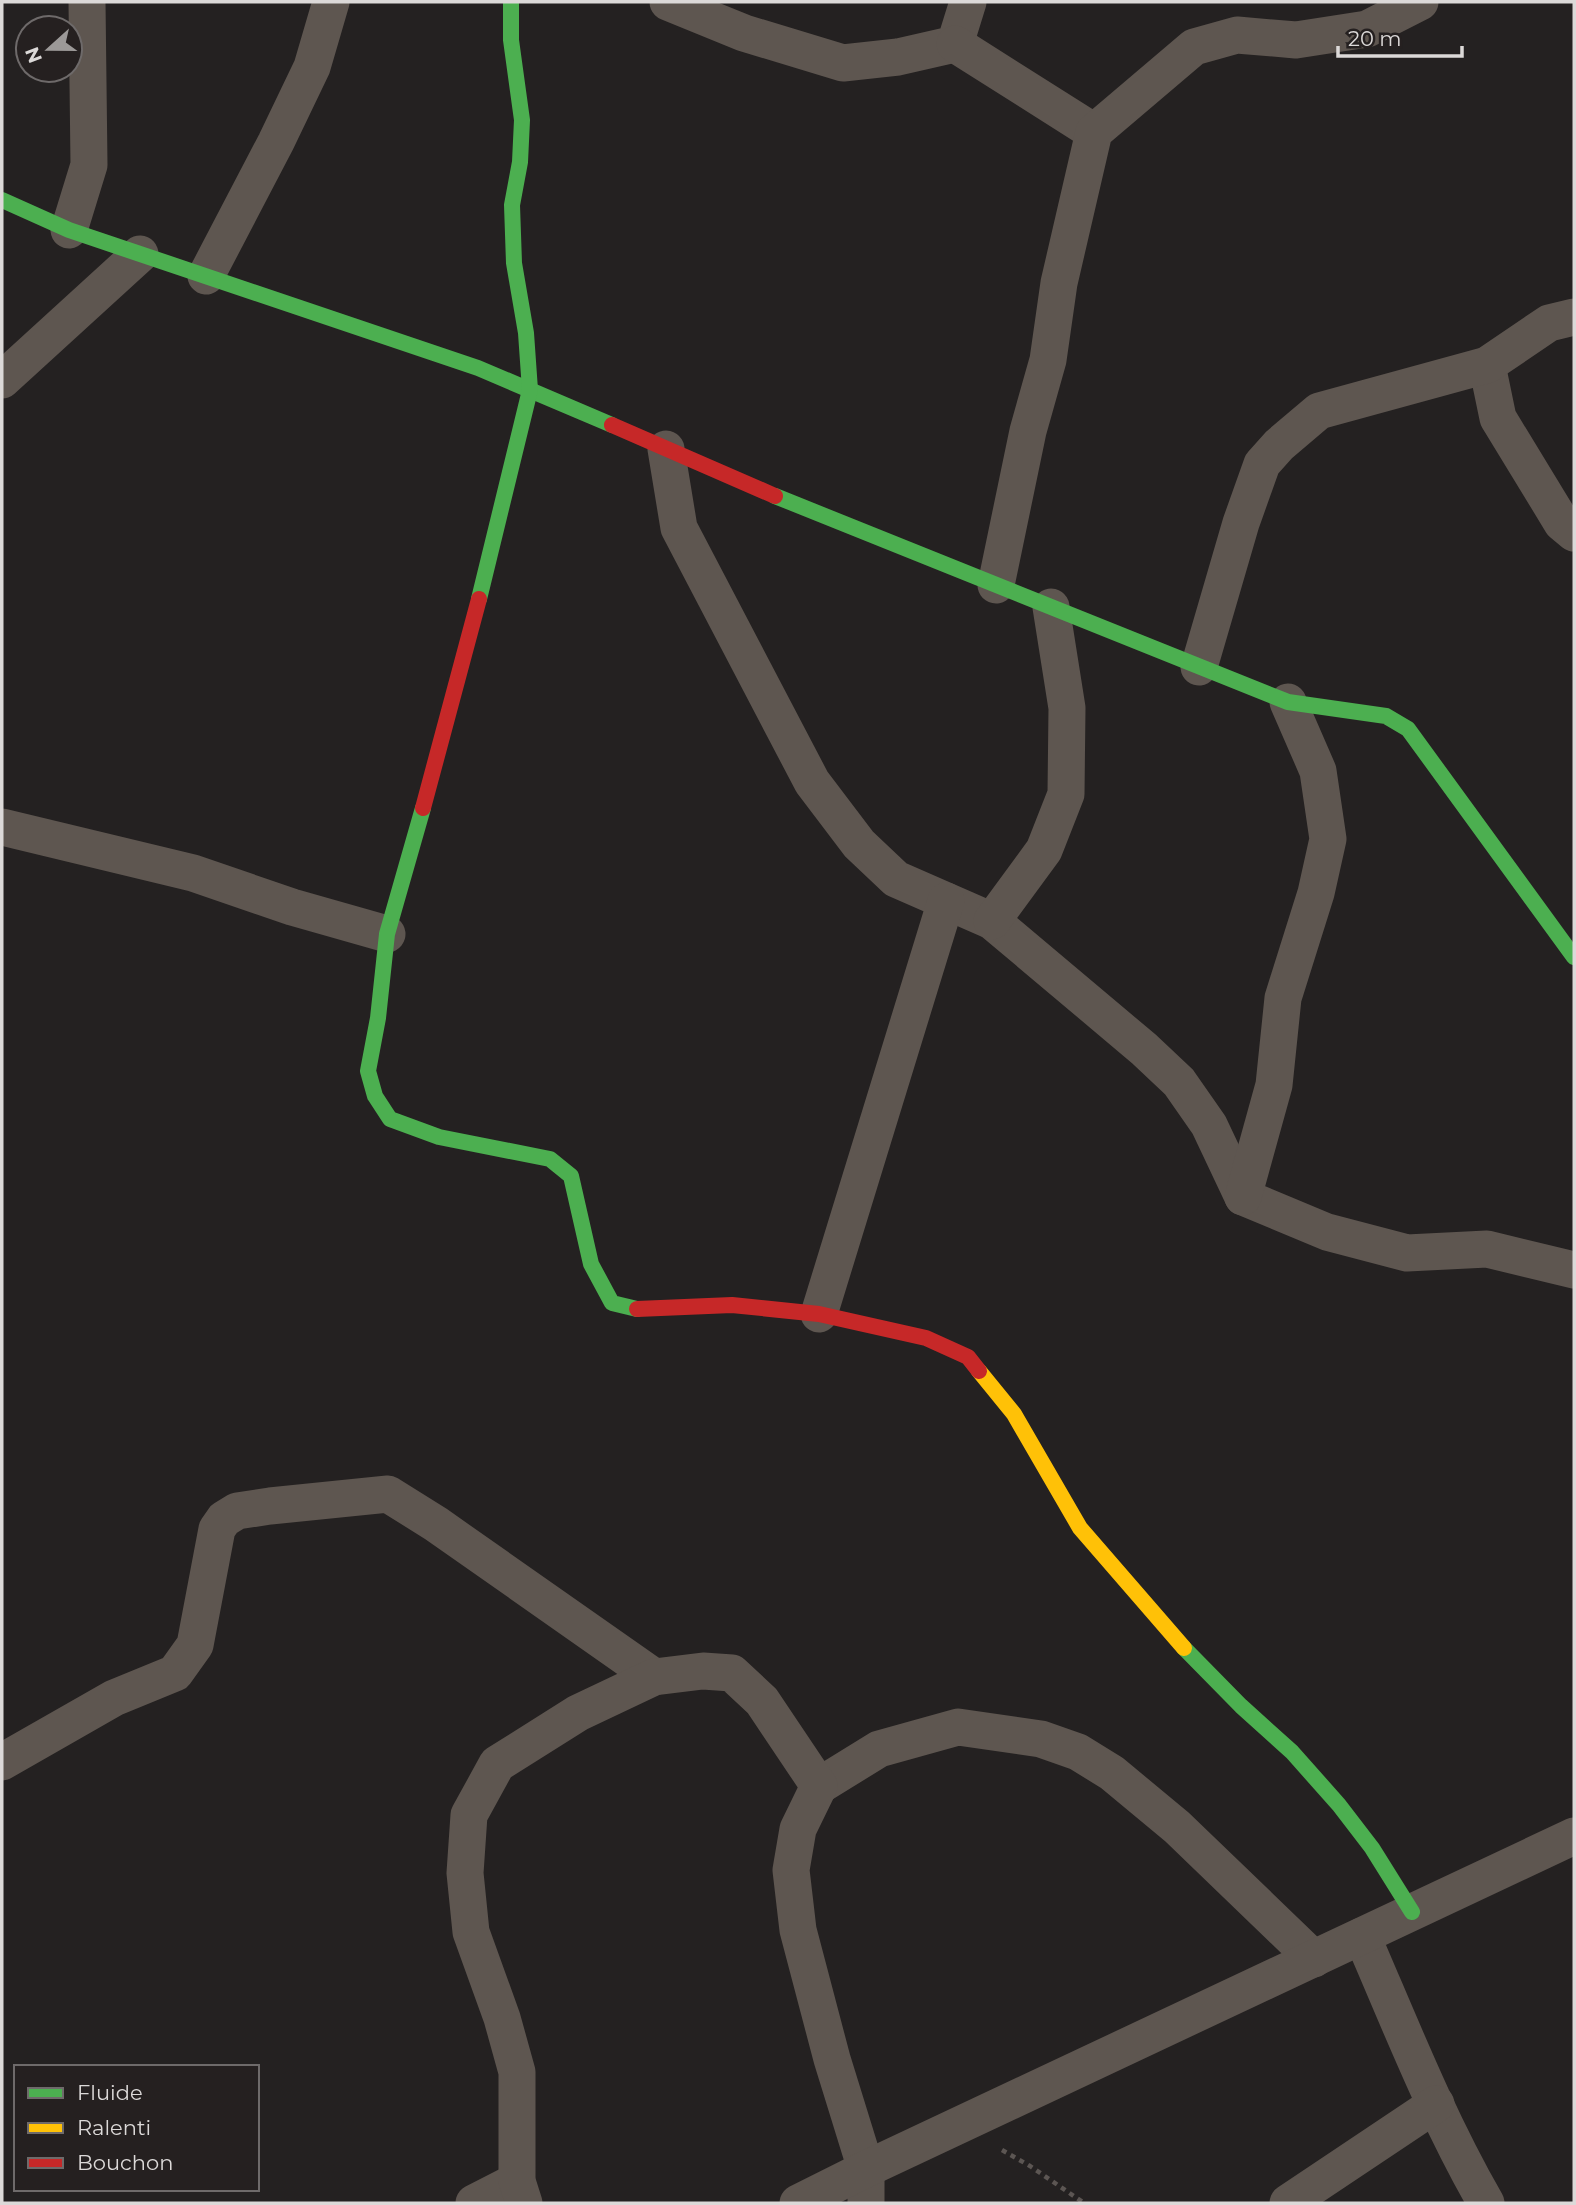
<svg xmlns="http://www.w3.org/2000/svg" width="1576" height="2205" font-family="Montserrat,sans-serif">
  <rect width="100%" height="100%" fill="#242121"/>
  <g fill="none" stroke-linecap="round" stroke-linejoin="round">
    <path stroke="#5c5653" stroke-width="4.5" stroke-dasharray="5 5" stroke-linecap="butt" d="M1002 2150 1030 2166 1084 2203"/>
    <g stroke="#5e5650" stroke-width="37">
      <path d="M668 2 744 33 843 63 898 57 955 44 968 2"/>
      <path d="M955 44 1094 132"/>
      <path d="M69 230 89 165 87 2"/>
      <path d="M206 276 276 142 312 67 331 2"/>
      <path d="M1487 365 1498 418 1562 523 1574 533"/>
      <path d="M2 380 140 254"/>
      <path d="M666 449 679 528 812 782 859 844 896 879 992 921 1144 1049 1179 1082 1209 1125 1243 1197 1327 1232 1407 1253 1487 1249 1574 1270"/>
      <path d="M996 585 1028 431 1048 360 1059 283 1094 132 1194 47 1237 35 1296 40 1367 29 1420 2"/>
      <path d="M1199 667 1241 523 1262 464 1279 445 1319 411 1487 365 1549 323 1574 317"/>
      <path d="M2 827 193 873 292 907 387 934"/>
      <path d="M992 921 1044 850 1066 794 1067 708 1051 607"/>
      <path d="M1243 1197 1274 1085 1283 998 1316 893 1328 839 1318 771 1288 702"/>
      <path d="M819 1314 946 901"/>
      <path d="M2 1762 114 1698 175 1673 195 1645 217 1529 224 1519 237 1511 270 1506 388 1494 436 1524 654 1677"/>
      <path d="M819 1786 879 1749 958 1727 1041 1739 1078 1752 1112 1773 1177 1827 1314 1959"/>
      <path d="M1362 1936C1401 2026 1437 2118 1486 2203"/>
      <path d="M474 2203 517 2181"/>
      <path d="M524 2203 517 2181V2072L502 2018 471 1932 465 1873 469 1815 497 1764 578 1713 654 1677 703 1671 732 1673 762 1701 819 1786 798 1829 791 1870 798 1930 832 2059 866 2169V2203"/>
      <path d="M798 2203 866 2169 1574 1836"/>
      <path d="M1288 2203 1436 2104"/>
    </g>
    <g stroke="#4caf50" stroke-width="16">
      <path d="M2 200 69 230 478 368 612 425"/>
      <path d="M775 496 1288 702 1386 716 1408 729 1574 957"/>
      <path d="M479 599 530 390 526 333 514 263 512 205 520 162 522 120 511 40V2"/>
      <path d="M423 808 387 934 378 1018 368 1071 375 1096 390 1119 439 1137 550 1159 571 1176 591 1264 612 1303 637 1309"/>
      <path d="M1184 1648 1241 1706 1292 1752 1339 1805 1372 1848 1412 1912"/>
    </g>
    <path stroke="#ffc107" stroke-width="16" d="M979 1371 1014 1414 1080 1528 1184 1648"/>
    <g stroke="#c62828" stroke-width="16">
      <path d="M612 425 775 496"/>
      <path d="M423 808 479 599"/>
      <path d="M637 1309 732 1305 819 1314 926 1338 968 1357 979 1371"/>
    </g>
  </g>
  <rect width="1576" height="2205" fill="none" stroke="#dcd9d8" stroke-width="7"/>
  <rect x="14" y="2065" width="245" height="126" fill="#252020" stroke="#6e6a6a" stroke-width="2"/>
  <rect x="28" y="2088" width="35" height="10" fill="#4caf50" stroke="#6e6a6a" stroke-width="2"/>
  <text x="77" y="2100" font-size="21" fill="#dcd9d8">Fluide</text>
  <rect x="28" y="2123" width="35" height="10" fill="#ffc107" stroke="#6e6a6a" stroke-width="2"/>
  <text x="77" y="2135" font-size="21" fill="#dcd9d8">Ralenti</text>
  <rect x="28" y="2158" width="35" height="10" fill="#c62828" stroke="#6e6a6a" stroke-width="2"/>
  <text x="77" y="2170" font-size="21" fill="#dcd9d8">Bouchon</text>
  <g transform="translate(49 49) rotate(249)"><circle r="33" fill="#252020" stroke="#6e6a6a" stroke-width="2"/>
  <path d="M0-5L12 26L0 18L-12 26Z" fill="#9c9998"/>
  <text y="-10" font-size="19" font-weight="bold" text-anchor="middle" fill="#dcd9d8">N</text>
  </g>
  <path d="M1338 46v10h124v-10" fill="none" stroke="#dcd9d8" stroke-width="3.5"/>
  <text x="1348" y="46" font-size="21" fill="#dcd9d8" stroke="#252020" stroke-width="5" paint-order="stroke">20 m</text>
</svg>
